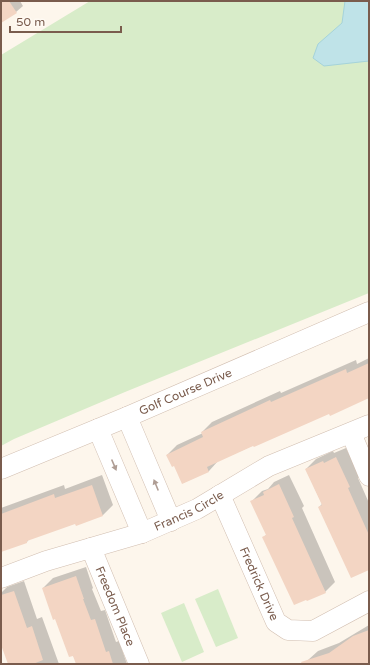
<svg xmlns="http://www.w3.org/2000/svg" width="370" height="665" font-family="'Varela Round',sans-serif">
  <rect width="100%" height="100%" fill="#fdf6ec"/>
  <g fill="#d8ecc9">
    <path d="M90 1H369V293L125 392 14 439 1 446V55Z"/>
    <path d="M218 589 238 638 216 647 195 599Z"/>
    <path d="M184 603 204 652 182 662 161 613Z"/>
  </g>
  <path fill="#bfe3e8" stroke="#a5d3da" d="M345 1H369V61L324 66 313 58 318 44 342 23Z"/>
  <g fill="#0003">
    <path d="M1 1H20L23 6 16 12 1 22Z"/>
    <path d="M369 358V398H368L329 413 254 445 218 461 209 471 183 483 175 465 167 455 177 445 203 433 202 432 212 422 280 391 281 393 356 360 357 364Z"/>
    <path d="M346 448 360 476 358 478 369 503V567L319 507 322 504 306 469 316 459 333 451 334 453Z"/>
    <path d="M102 475 113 505 103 515 76 524V523L29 539 27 542 1 551V508L64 485 65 489Z"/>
    <path d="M289 475 304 506 302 508 335 582 325 592 264 537 267 534 252 501 262 491 268 489 274 482Z"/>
    <path d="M86 567 93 588 92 589 101 611 105 610 116 642 119 641 127 664H77L43 588 53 578Z"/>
    <path d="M24 581 37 619 42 617 59 664H9L1 642V593L7 587Z"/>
    <path d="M369 625V664H310L308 660 318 651 339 643Z"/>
  </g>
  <g fill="#f3d5c3">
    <path d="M1 1H9L17 13 1 23Z"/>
    <path d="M369 363V398L330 416 329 414 254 447 253 446 207 467 209 472 182 484 174 466 172 467 166 455 203 437 201 432 270 400 271 402 346 369 347 373Z"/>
    <path d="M336 457 350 487 348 488 369 535V570L351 578 318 507 322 505 305 469 323 461 324 463Z"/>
    <path d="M279 484 294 517 292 518 326 593 307 601 306 600 294 605 262 537 266 535 250 501 264 495 263 492Z"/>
    <path d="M92 485 103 516 76 526 75 524 27 541V543L1 552V514L54 494 55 498Z"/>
    <path d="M76 576 84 599H83L91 620 95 619 106 652 109 651 113 664H76L73 656 69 657 55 619 53 620 42 588Z"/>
    <path d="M14 591 27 628 32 626 43 660 33 664H8L1 645V595Z"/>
    <path d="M369 630V664H302L301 662 329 653 353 636Z"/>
  </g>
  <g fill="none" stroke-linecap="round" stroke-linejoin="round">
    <g stroke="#d1beb0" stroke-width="21">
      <g id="minor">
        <path d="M127 417 171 521"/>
        <path d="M98 429 142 533"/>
        <path d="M351 433 369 476"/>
        <path id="s1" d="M1 469 127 417 369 312"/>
        <path id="s2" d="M220 495 276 622 288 630 313 631 369 601"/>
        <path id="s3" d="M91 548 139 664"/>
        <path id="s4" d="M1 578 46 561 142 533 197 509 269 466 369 425"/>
      </g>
    </g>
    <use href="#minor" stroke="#fff" stroke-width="20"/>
  </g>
  <defs><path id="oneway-solid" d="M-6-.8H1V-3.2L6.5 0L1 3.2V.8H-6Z"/></defs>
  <g fill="#af9d94">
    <use href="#oneway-solid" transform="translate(114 465) rotate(67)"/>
    <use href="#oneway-solid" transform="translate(156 485) rotate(-112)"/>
  </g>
  <g text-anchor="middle" stroke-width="3" stroke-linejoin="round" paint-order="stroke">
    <g font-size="12" fill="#7a5c4d" stroke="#fffaf3">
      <text dy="4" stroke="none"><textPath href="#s1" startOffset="200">Golf Course Drive</textPath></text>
      <text dy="4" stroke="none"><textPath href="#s4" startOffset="200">Francis Circle</textPath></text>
      <text dy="4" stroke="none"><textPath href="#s2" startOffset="97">Fredrick Drive</textPath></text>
      <text dy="4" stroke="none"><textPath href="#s3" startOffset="63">Freedom Place</textPath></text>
    </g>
  </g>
  <rect width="370" height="665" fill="none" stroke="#7a5c4d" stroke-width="4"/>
  <path d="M10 26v6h111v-6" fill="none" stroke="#7a5c4d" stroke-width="2"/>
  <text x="16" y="26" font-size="12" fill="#7a5c4d" stroke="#fffaf3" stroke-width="3" paint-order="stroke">50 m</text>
</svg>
